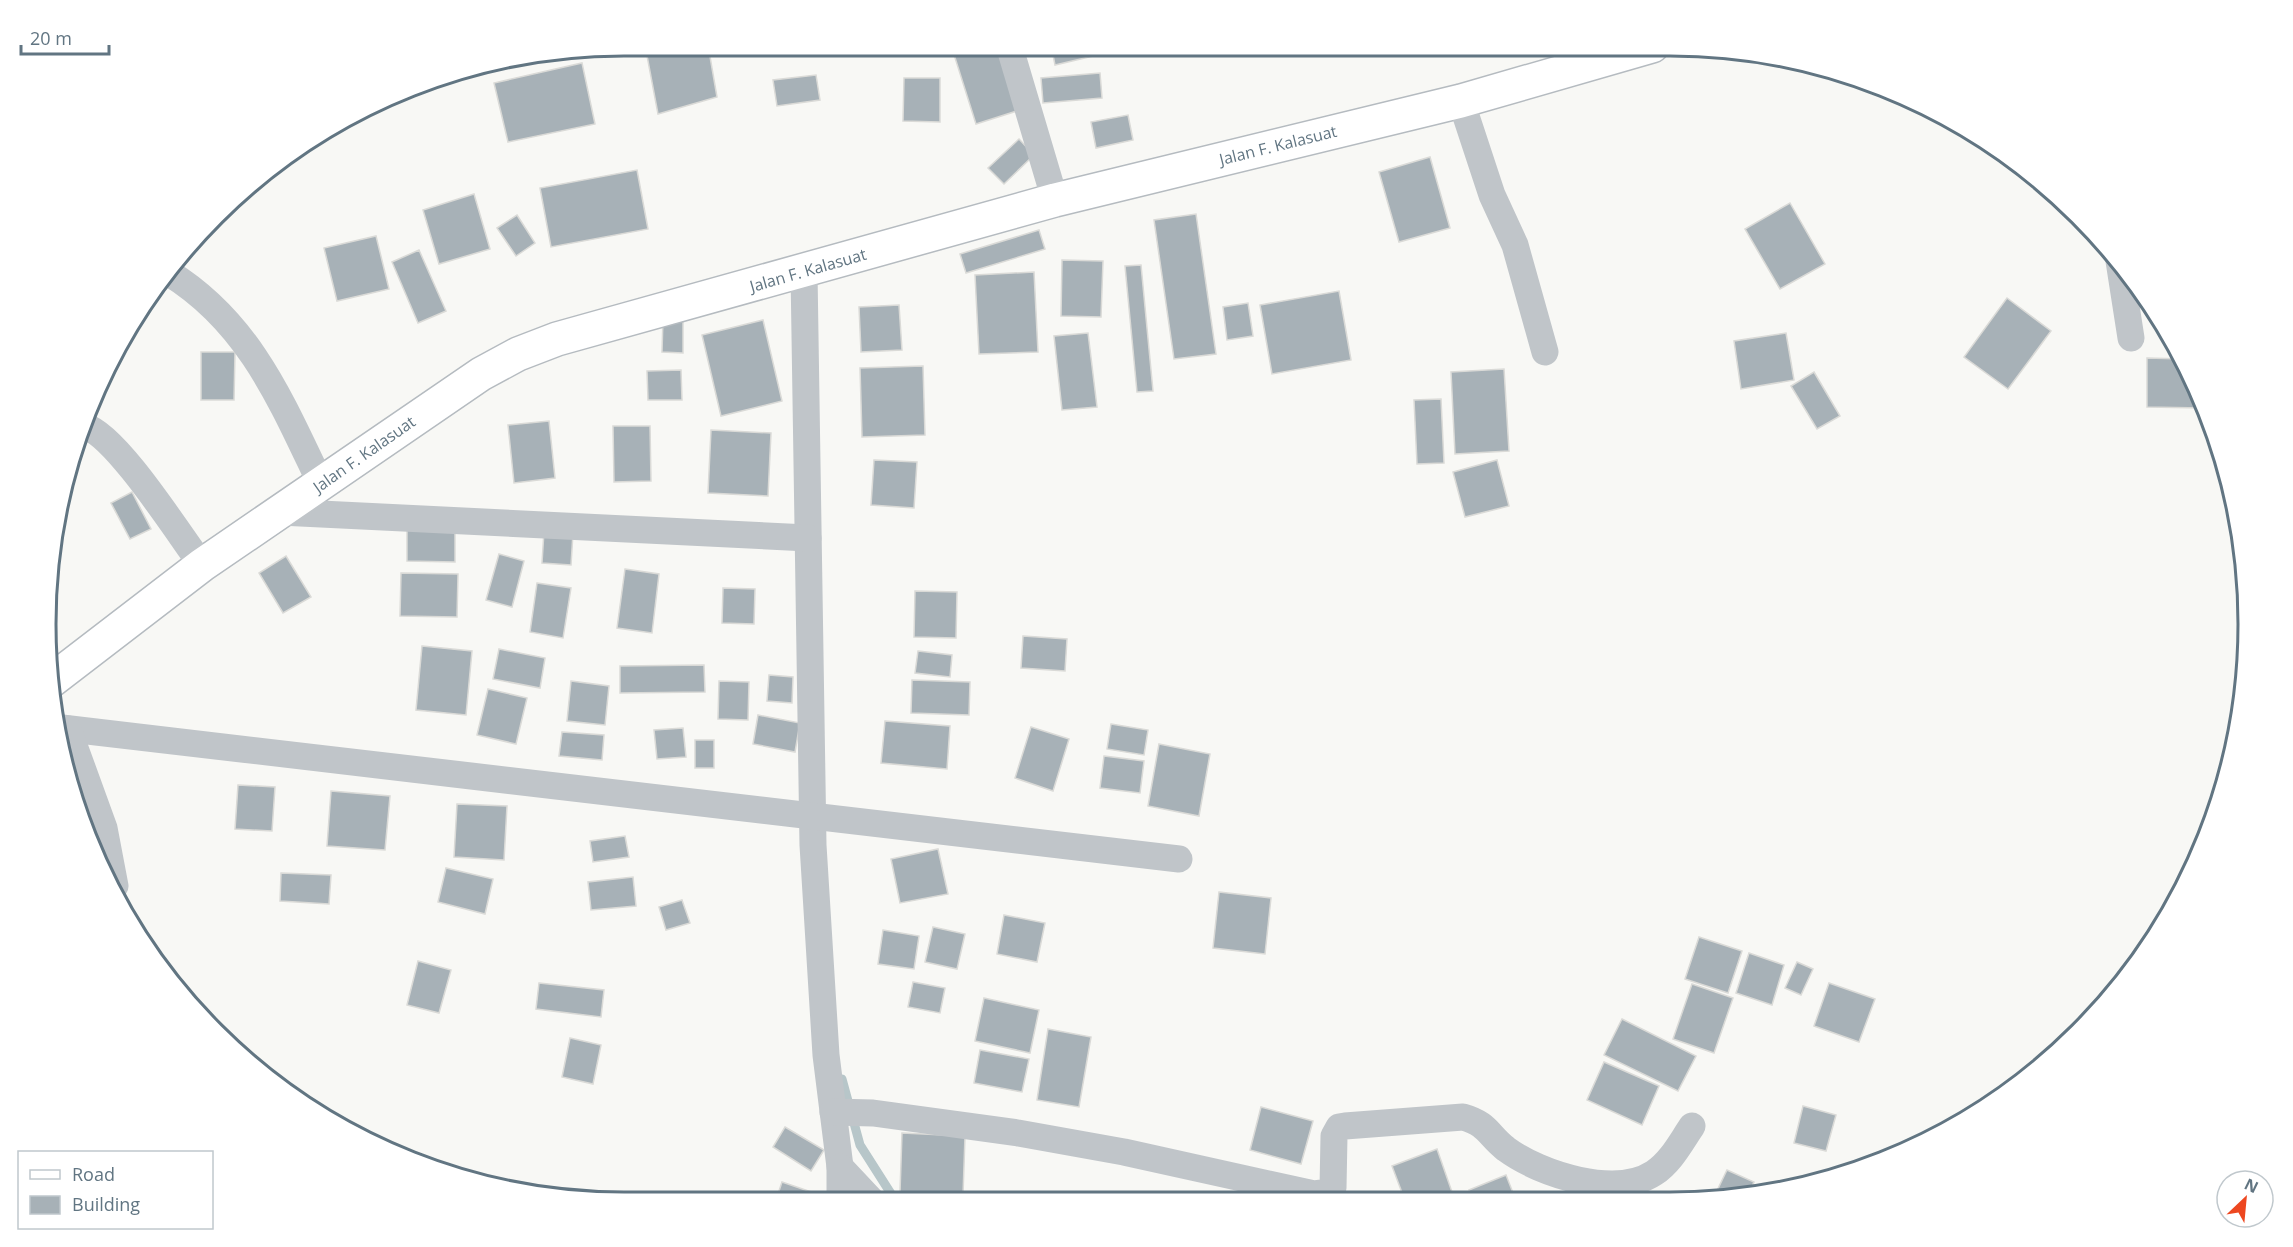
<svg xmlns="http://www.w3.org/2000/svg" width="2293" height="1247" font-family="'Open Sans',sans-serif">
  <rect width="100%" height="100%" fill="#f8f8f5"/>
  <g fill="none" stroke-linecap="round" stroke-linejoin="round">
    <path stroke="#b7c6c9" stroke-width="9" d="M842 1079 860 1145 895 1200"/>
  </g>
  <g fill="#a7b1b7" stroke="#dadad7" stroke-width="1.5">
    <path d="M645 45H708L717 97 658 114Z"/>
    <path d="M951 45H1003L1023 109 976 124Z"/>
    <path d="M1051 45 1123 46V49L1055 65Z"/>
    <path d="M582 63 595 124 508 142 494 83Z"/>
    <path d="M1100 73 1102 98 1043 103 1041 78Z"/>
    <path d="M816 75 820 100 777 106 773 80Z"/>
    <path d="M904 78H940V122L903 121Z"/>
    <path d="M1128 115 1133 140 1096 148 1091 122Z"/>
    <path d="M1019 139 1034 155 1004 184 988 168Z"/>
    <path d="M1430 157 1450 228 1399 242 1379 172Z"/>
    <path d="M637 170 648 229 551 247 540 188Z"/>
    <path d="M474 194 490 249 439 264 423 210Z"/>
    <path d="M1790 203 1825 264 1780 289 1745 229Z"/>
    <path d="M1196 214 1216 354 1174 359 1154 220Z"/>
    <path d="M517 215 535 243 516 256 497 228Z"/>
    <path d="M1039 230 1045 249 966 273 960 254Z"/>
    <path d="M376 236 389 289 337 301 324 248Z"/>
    <path d="M419 250 446 311 418 323 392 262Z"/>
    <path d="M1062 260 1103 261 1101 317 1061 316Z"/>
    <path d="M1141 265 1153 391 1137 392 1125 266Z"/>
    <path d="M1034 272 1038 352 979 354 975 275Z"/>
    <path d="M1339 291 1351 360 1272 374 1260 305Z"/>
    <path d="M2007 298 2051 331 2008 389 1964 357Z"/>
    <path d="M1248 303 1253 336 1227 340 1223 307Z"/>
    <path d="M899 305 902 350 861 352 859 307Z"/>
    <path d="M663 318 683 319V353L662 352Z"/>
    <path d="M763 320 782 401 721 416 702 335Z"/>
    <path d="M1088 333 1097 407 1062 410 1054 336Z"/>
    <path d="M1786 333 1794 380 1741 389 1734 341Z"/>
    <path d="M201 352H235L234 400H201Z"/>
    <path d="M2147 358 2183 359 2203 408 2147 407Z"/>
    <path d="M923 366 925 435 862 437 860 368Z"/>
    <path d="M1504 369 1509 451 1455 454 1451 372Z"/>
    <path d="M681 370 682 400H648L647 371Z"/>
    <path d="M1814 372 1840 416 1817 429 1791 386Z"/>
    <path d="M1441 399 1444 463 1417 464 1414 400Z"/>
    <path d="M549 421 555 478 514 483 508 425Z"/>
    <path d="M613 426H650L651 481 614 482Z"/>
    <path d="M711 430 771 433 768 496 708 493Z"/>
    <path d="M874 460 917 462 914 508 871 505Z"/>
    <path d="M1497 460 1509 506 1465 517 1453 472Z"/>
    <path d="M132 492 151 529 130 539 111 503Z"/>
    <path d="M407 524H455V562L407 561Z"/>
    <path d="M544 531 573 533 571 565 542 563Z"/>
    <path d="M499 554 524 561 512 607 486 600Z"/>
    <path d="M286 556 311 597 283 613 259 573Z"/>
    <path d="M625 569 659 574 652 633 617 628Z"/>
    <path d="M401 573 458 574 457 617 400 616Z"/>
    <path d="M537 583 571 588 563 638 530 632Z"/>
    <path d="M723 588 755 589 754 624 722 623Z"/>
    <path d="M915 591 957 592 956 638 914 637Z"/>
    <path d="M1023 636 1067 639 1065 671 1021 668Z"/>
    <path d="M422 646 472 651 466 715 416 710Z"/>
    <path d="M499 649 545 658 540 688 493 679Z"/>
    <path d="M918 651 952 655 950 677 915 673Z"/>
    <path d="M704 665 705 692 620 693V666Z"/>
    <path d="M769 675 793 677 792 703 767 701Z"/>
    <path d="M912 680 970 682 969 715 911 713Z"/>
    <path d="M571 681 609 686 605 725 567 721Z"/>
    <path d="M719 681 749 682 748 720 718 719Z"/>
    <path d="M488 689 527 698 516 744 477 735Z"/>
    <path d="M758 715 800 723 795 752 753 744Z"/>
    <path d="M885 721 950 726 947 769 881 763Z"/>
    <path d="M1111 724 1148 730 1144 755 1107 749Z"/>
    <path d="M1031 727 1069 739 1053 791 1015 778Z"/>
    <path d="M683 728 686 757 657 759 654 730Z"/>
    <path d="M562 732 604 735 602 760 559 756Z"/>
    <rect x="695" y="740" width="19" height="28"/>
    <path d="M1159 744 1210 754 1199 816 1148 806Z"/>
    <path d="M1104 756 1144 761 1140 793 1100 788Z"/>
    <path d="M238 785 275 787 272 831 235 829Z"/>
    <path d="M331 791 390 796 385 850 327 846Z"/>
    <path d="M457 804 507 806 504 860 454 857Z"/>
    <path d="M625 836 629 857 593 862 590 841Z"/>
    <path d="M938 849 948 894 900 903 891 859Z"/>
    <path d="M446 868 493 879 485 914 438 902Z"/>
    <path d="M281 873 331 875 329 904 280 901Z"/>
    <path d="M633 877 636 906 591 910 588 882Z"/>
    <path d="M1219 892 1271 898 1265 954 1213 948Z"/>
    <path d="M682 900 690 923 666 930 659 907Z"/>
    <path d="M1004 915 1045 923 1037 962 997 954Z"/>
    <path d="M933 927 965 934 957 969 925 962Z"/>
    <path d="M883 930 919 936 914 969 878 964Z"/>
    <path d="M1699 937 1742 951 1728 993 1685 979Z"/>
    <path d="M1749 953 1784 965 1772 1005 1736 993Z"/>
    <path d="M418 961 451 970 439 1013 407 1005Z"/>
    <path d="M1797 962 1813 969 1801 995 1785 988Z"/>
    <path d="M913 982 945 988 940 1013 908 1007Z"/>
    <path d="M539 983 604 990 601 1017 536 1009Z"/>
    <path d="M1829 983 1875 999 1859 1042 1814 1026Z"/>
    <path d="M1692 984 1733 998 1714 1053 1673 1039Z"/>
    <path d="M984 998 1039 1010 1030 1053 975 1041Z"/>
    <path d="M1622 1019 1696 1056 1678 1091 1604 1055Z"/>
    <path d="M1048 1029 1091 1037 1079 1107 1037 1100Z"/>
    <path d="M570 1038 601 1045 593 1084 562 1077Z"/>
    <path d="M980 1050 1029 1059 1022 1092 974 1083Z"/>
    <path d="M1604 1062 1659 1086 1642 1125 1587 1100Z"/>
    <path d="M1803 1106 1836 1115 1826 1151 1794 1143Z"/>
    <path d="M1261 1107 1313 1121 1301 1164 1250 1150Z"/>
    <path d="M785 1127 824 1150 811 1171 773 1147Z"/>
    <path d="M902 1133 965 1136 963 1195 900 1192Z"/>
    <path d="M1437 1149 1452 1192 1435 1198H1404L1392 1166Z"/>
    <path d="M1727 1170 1754 1182 1747 1196 1714 1197Z"/>
    <path d="M1506 1175 1515 1198H1472L1469 1190Z"/>
    <path d="M782 1182 823 1196 821 1200H776Z"/>
  </g>
  <g fill="none" stroke-linecap="round" stroke-linejoin="round">
    <g stroke="#b5bbc0" stroke-width="36">
      <path id="secondary" d="M51 681 202 565 481 374 518 354 557 339 1055 200 1461 101 1652 46"/>
    </g>
    <g stroke="#c0c5c9" stroke-width="27">
      <path d="M1009 45 1055 200"/>
      <path d="M1461 101 1492 195 1515 245 1545 352"/>
      <path d="M2119 261 2131 338"/>
      <path d="M804 272 813 845 826 1055 840 1167V1200"/>
      <path d="M169 273C250 323 282 403 321 484"/>
      <path d="M86 427C117 436 180 536 202 565"/>
      <path d="M280 512 808 538"/>
      <path d="M62 728 1179 859"/>
      <path d="M68 729 104 828 115 886"/>
      <path d="M833 1112 873 1113 1018 1133 1124 1152 1314 1194 1330 1192 1333 1188 1334 1136 1339 1127 1345 1126 1463 1117C1488 1124 1488 1135 1506 1149 1541 1175 1616 1198 1654 1173 1671 1162 1681 1142 1692 1126"/>
      <path d="M840 1167 871 1200"/>
    </g>
    <use href="#secondary" stroke="#fff" stroke-width="33"/>
  </g>
  <g text-anchor="middle" stroke-width="6" stroke-linejoin="round" paint-order="stroke">
    <g font-size="16" fill="#617582" stroke="#fff">
      <text transform="translate(1278 145) rotate(-14)" y="6">Jalan F. Kalasuat</text>
      <text transform="translate(808 270) rotate(-16)" y="6">Jalan F. Kalasuat</text>
      <text transform="translate(364 454) rotate(-35)" y="6">Jalan F. Kalasuat</text>
    </g>
  </g>
  <path d="M0 0H2293V1247H0ZM624 56H1670A568 568 0 0 1 2238 624V624A568 568 0 0 1 1670 1192H624A568 568 0 0 1 56 624V624A568 568 0 0 1 624 56Z" fill="#fff" fill-rule="evenodd"/>
  <path fill="none" stroke="#617582" stroke-width="3" d="M624 56H1670A568 568 0 0 1 2238 624V624A568 568 0 0 1 1670 1192H624A568 568 0 0 1 56 624V624A568 568 0 0 1 624 56Z"/>
  <rect x="18" y="1151" width="195" height="78" fill="#ffffff" stroke="#c0c8cd" stroke-width="1.5"/>
  <rect x="30" y="1170" width="30" height="9" fill="#ffffff" stroke="#c0c8cd" stroke-width="1.5"/>
  <text x="72" y="1181" font-size="18" fill="#617582">Road</text>
  <rect x="30" y="1196" width="30" height="18" fill="#a7b1b7" stroke="#c0c8cd" stroke-width="1.5"/>
  <text x="72" y="1211" font-size="18" fill="#617582">Building</text>
  <g transform="translate(2245 1199) rotate(26)"><circle r="28" fill="#ffffff" stroke="#c0c8cd" stroke-width="1.5"/>
  <path d="M0-4.5L10 22L0 15L-10 22Z" fill="#ed4720"/>
  <text y="-9" font-size="16" font-weight="bold" text-anchor="middle" fill="#617582">N</text>
  </g>
  <path d="M21 45v9h88v-9" fill="none" stroke="#617582" stroke-width="3"/>
  <text x="30" y="45" font-size="18" fill="#617582" stroke="#ffffff" stroke-width="4.5" paint-order="stroke">20 m</text>
</svg>
